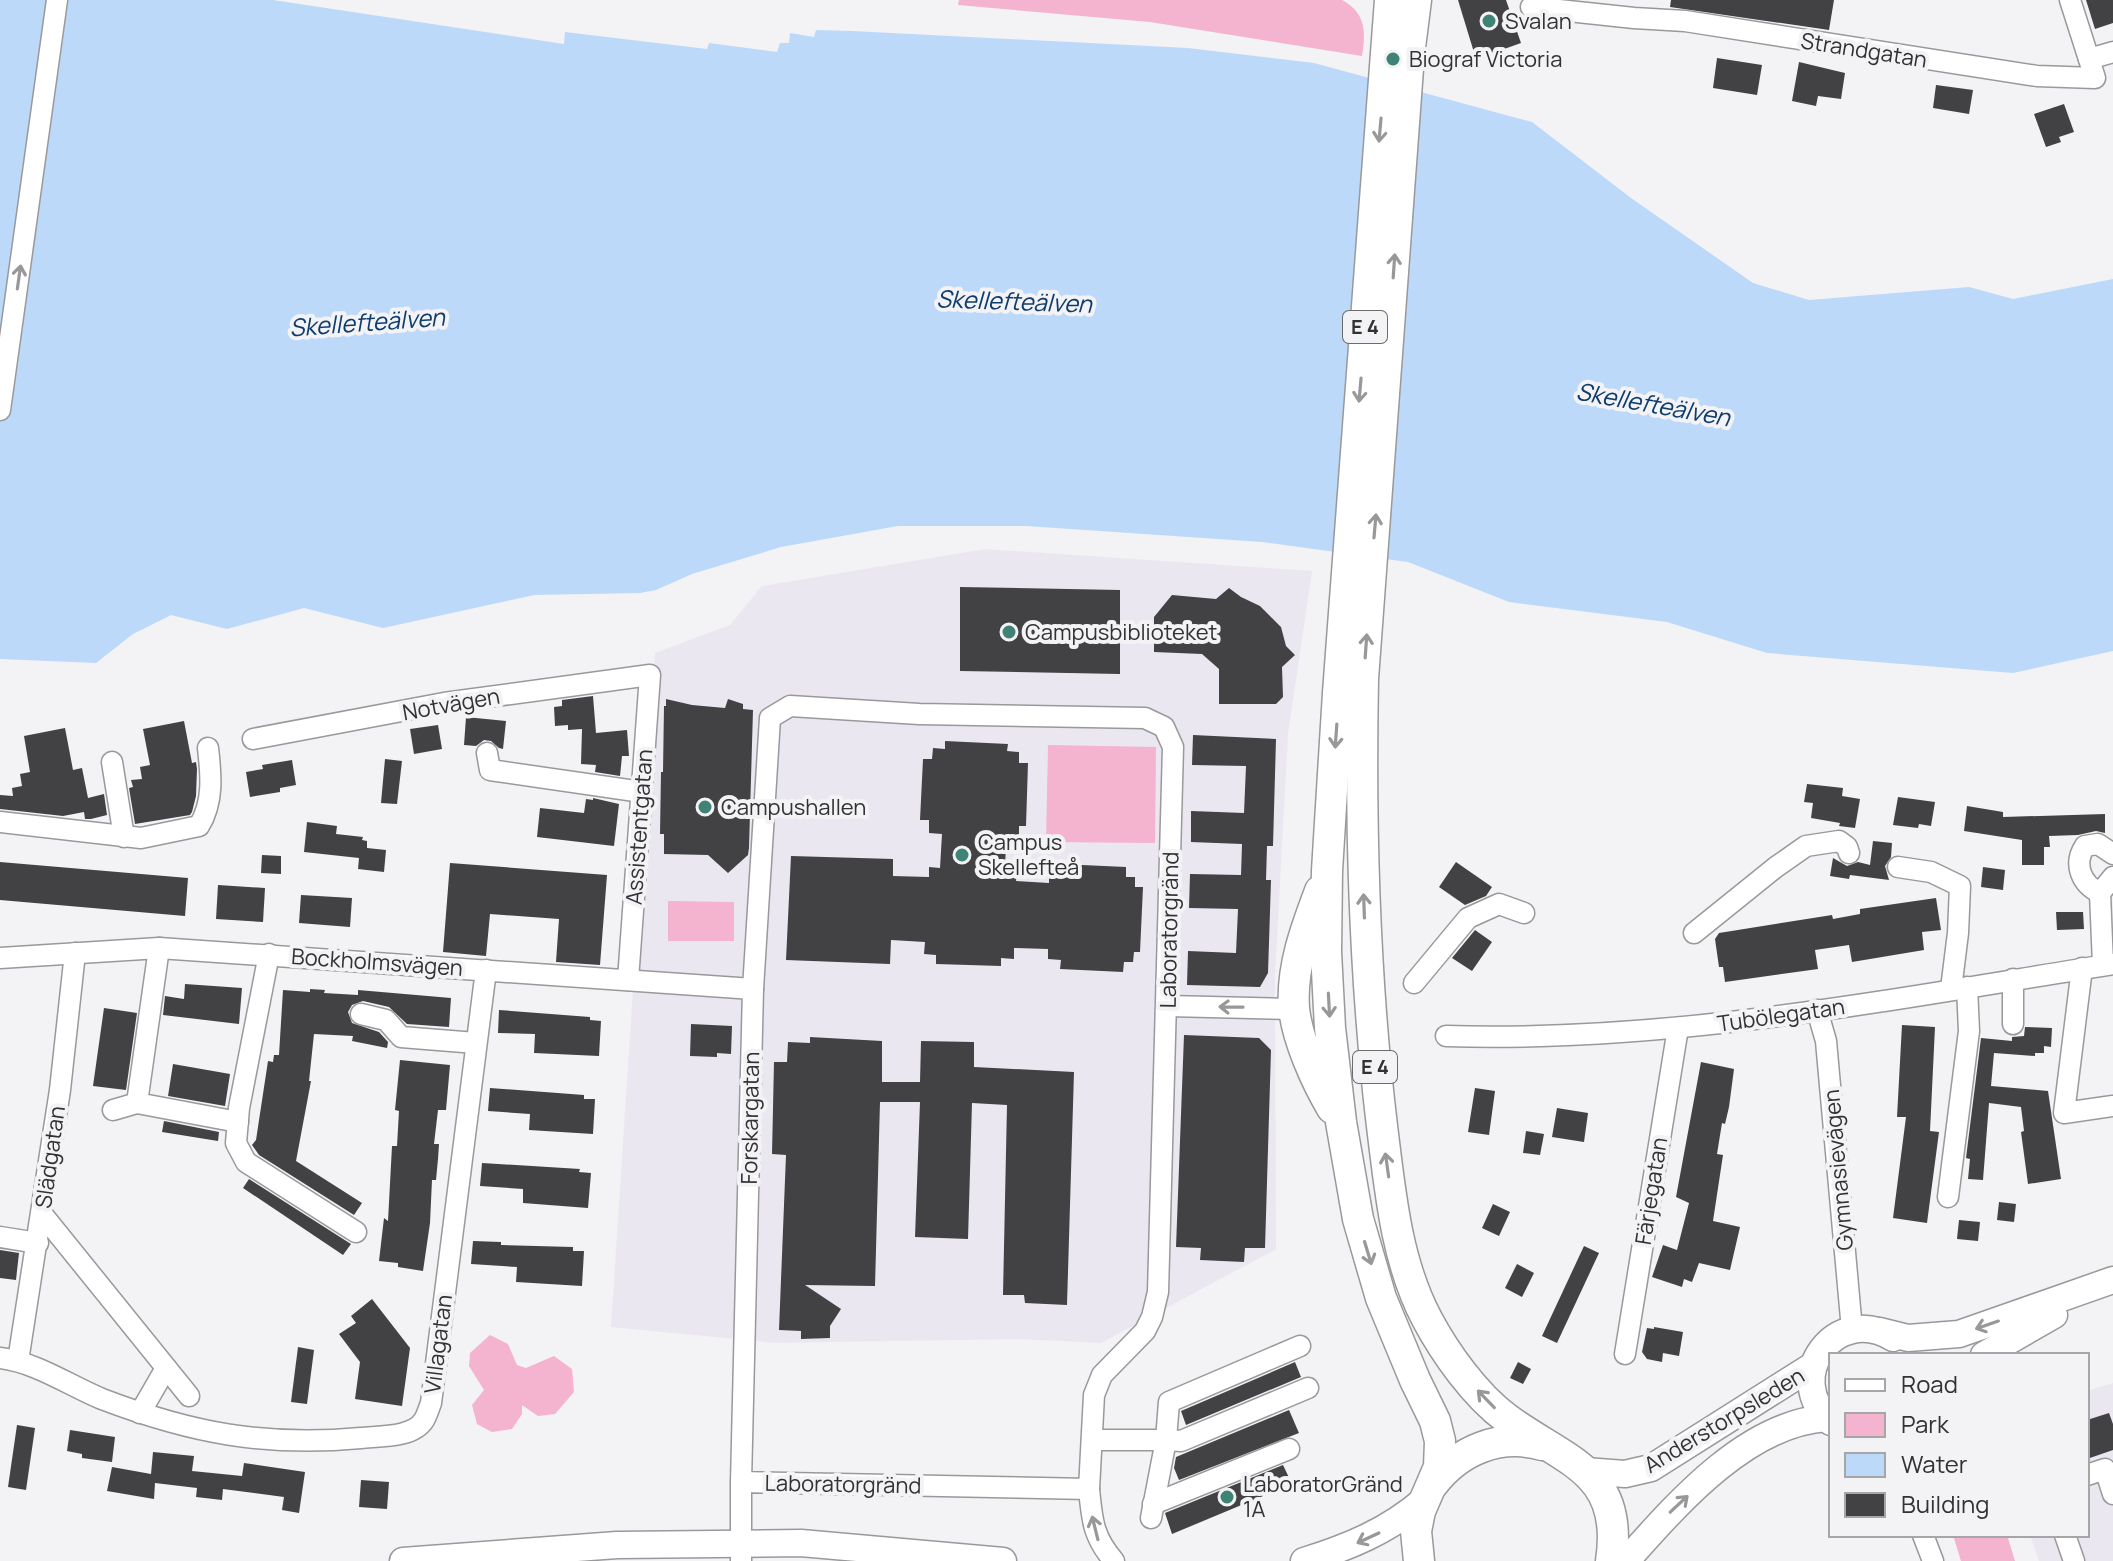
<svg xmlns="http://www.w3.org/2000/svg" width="2113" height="1561" font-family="Manrope,sans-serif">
  <rect width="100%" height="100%" fill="#f3f2f5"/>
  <g fill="#eae7f1">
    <path d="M985 549 1312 571 1288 734 1275 975 1276 1249 1101 1343 1019 1339 776 1343 611 1327 655 653 730 625 762 586Z"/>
    <path d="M2113 1383V1561H2039L2030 1535H2087V1391Z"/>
  </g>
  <g fill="#f4b3cf">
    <path d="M959 0H1342C1366 13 1366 32 1362 56L1150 22 958 5Z"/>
    <path d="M1048 745 1156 747 1155 843 1046 842Z"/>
    <path d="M668 901 734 902V941H668Z"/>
    <path d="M490 1335 508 1344 517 1365 526 1368 554 1356 572 1369 574 1392 555 1414 538 1416 522 1405V1414L512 1429 492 1432 477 1424 472 1405 484 1390 469 1366 470 1353Z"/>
    <path d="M1953 1535H2007L2015 1561H1961Z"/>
  </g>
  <path fill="#bdd9fa" d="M0 0H273L564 44 565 32 707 49 709 43 777 52 780 43H789L790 33 814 37 816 30 852 31 1188 48 1314 63 1532 122 1631 198 1753 283 1809 300 1969 287 2013 299 2113 279V651L2013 673 1767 653 1667 622 1509 602 1408 562 1262 542 1026 526H898L781 547 692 574 656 590 640 593 534 595 383 628 304 608 227 629 171 615 133 634 96 663 0 659Z"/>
  <g fill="#424245">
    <path d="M1458 0H1506L1521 43 1476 59Z"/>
    <path d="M1671 0H1834L1829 30 1670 7Z"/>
    <path d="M2086 0H2113V23L2095 29Z"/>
    <path d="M1717 58 1762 65 1757 95 1713 88Z"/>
    <path d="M1799 62 1845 73 1841 99 1818 96 1816 106 1792 101Z"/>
    <path d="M1936 85 1973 90 1969 114 1933 108Z"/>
    <path d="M2064 104 2074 132 2059 137 2061 142 2046 147 2034 114Z"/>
    <path d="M960 587 1120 590V674L960 671Z"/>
    <path d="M1229 588 1241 597 1260 606 1281 627 1286 646 1295 655 1282 667 1283 697 1276 704H1219V669L1202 654 1154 652V617L1172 595 1216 599Z"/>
    <path d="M593 696 596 733 627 730 629 756H622L620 776 595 772 596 765 581 764 582 729 568 730V725L555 726 554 707 562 706V700Z"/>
    <path d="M666 699 692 705 725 708 728 699 743 704V709L753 710 749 848 748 855 728 873 708 855 664 854V834H660L661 772H663L664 706H666Z"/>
    <path d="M466 717 506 721 503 749 499 748 491 741 484 740 476 746 464 745Z"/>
    <path d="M184 721 192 763 196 762 197 769 196 796 192 812 190 815 135 824 129 788 133 787 131 780 142 779 140 767 150 765 143 729Z"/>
    <path d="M438 725 442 749 414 754 410 729Z"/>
    <path d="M65 728 73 770 82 768 88 798 104 794 107 815 91 819H85L84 812 63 816 0 809V795L13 796 12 788 22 786 20 774 30 772 24 736Z"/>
    <path d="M1193 735 1276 739 1273 846H1267L1266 880H1271L1268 973 1260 987 1187 985 1188 951 1236 953 1238 909 1189 908 1190 874 1241 875 1242 844 1191 842V811L1244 813 1246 766 1192 765Z"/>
    <path d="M945 741 1008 744 1007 751 1019 752V763H1028L1026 826H1019V840H1006L1005 871 1017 872 1016 881 1049 883V873H1059L1060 864 1126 867V877H1135V887H1143L1140 952H1134L1133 962H1124L1123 972 1060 969 1061 960 1048 959V949L1014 948V959L1001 958V966L936 964V955L924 954 925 942 891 940 890 964 786 960 791 856 893 859V876L929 877V867L940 868 942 834 929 833V820H920L923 759H932L933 748 945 749Z"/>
    <path d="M385 759 402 761 397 804 381 803Z"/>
    <path d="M292 760 296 785 280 788V792L250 797 246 772 263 769 262 765Z"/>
    <path d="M1807 784 1843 788 1842 796 1860 799 1855 828 1839 826 1840 823 1811 818 1813 803 1804 802Z"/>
    <path d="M1898 797 1935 802 1931 826 1919 824 1918 828 1893 825Z"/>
    <path d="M593 798 619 804 614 846 537 837 540 808 584 813 586 799 593 800Z"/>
    <path d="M1967 806 2003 812V817L2105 814V833L2096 831 2078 835 2049 836 2050 847H2044V865H2022V840L1964 831Z"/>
    <path d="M307 822 337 826 336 834 363 837 362 840 367 841V848L386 850 384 872 358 869 359 858 304 852Z"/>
    <path d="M1873 841 1892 843 1891 857 1885 866 1889 880 1850 875 1849 879 1830 876 1833 858 1847 866 1858 862 1870 865Z"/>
    <path d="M262 855 281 856V874L261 873Z"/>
    <path d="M0 862 188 878 185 916 0 900Z"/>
    <path d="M1456 862 1492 887 1486 896 1465 905 1439 887Z"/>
    <path d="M450 863 607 875 600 965 556 962 559 919 490 914 486 956 443 952Z"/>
    <path d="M1983 867 2005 870 2003 890 1981 887Z"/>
    <path d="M218 885 265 888 263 922 216 919Z"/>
    <path d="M301 895 352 898 350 927 299 923Z"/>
    <path d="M1936 898 1941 930 1922 932 1924 950 1852 962 1849 945 1815 950 1818 969 1725 982 1723 967H1719L1715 939 1719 933 1832 915 1833 919 1860 914V909Z"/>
    <path d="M2056 912H2083L2084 929 2057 930Z"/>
    <path d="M1475 930 1492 942 1472 971 1452 958Z"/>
    <path d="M185 984 242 988 239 1024 163 1015 165 996 184 999Z"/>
    <path d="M310 989 325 990 324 993 358 995V990L451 998 449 1027 407 1024 389 1007 363 1001 352 1005 348 1012 352 1023 379 1032 388 1042 387 1048 352 1041 353 1036 314 1034 309 1081H311L296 1161 362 1203 354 1215 259 1155 252 1145 256 1140 268 1061 273 1062 274 1055H279L283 990 310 992Z"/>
    <path d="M104 1008 137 1013 126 1090 93 1086Z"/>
    <path d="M499 1010 590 1017V1020L601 1021 599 1056 534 1053 535 1034 498 1033Z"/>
    <path d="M691 1024 732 1026 731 1054 717 1053V1057L690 1056Z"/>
    <path d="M1902 1025 1935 1027 1930 1131 1939 1132 1927 1223 1893 1218 1906 1117H1897Z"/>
    <path d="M2025 1027 2052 1028 2051 1047 2044 1046V1053H2035V1056L1994 1053 1991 1086 2048 1091 2061 1179 2028 1184 2021 1132 2024 1131 2021 1107 1989 1103 1983 1180 1968 1179 1970 1159 1966 1158 1981 1038 2012 1041V1037L2024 1036Z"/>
    <path d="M1184 1035 1259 1038 1271 1050 1265 1248H1245L1244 1262 1200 1260 1201 1248 1176 1247Z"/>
    <path d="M810 1037 882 1041V1082H920L921 1041 974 1042V1067L1074 1072 1067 1305 1025 1303 1024 1295H1003L1007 1105 972 1103 968 1239 915 1237 920 1102H880L875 1286 805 1285 841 1309 830 1326V1338L801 1339V1331L779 1330 786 1155 772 1154 774 1062H787L788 1042 810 1043Z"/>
    <path d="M400 1060 450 1065 446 1110H438L434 1144H439L438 1159 436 1180H432L430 1223 423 1271 398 1267V1263L379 1261 384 1218 388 1221 392 1146H397L399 1111 395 1110Z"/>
    <path d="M1701 1062 1734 1069 1729 1107 1725 1124 1722 1123 1717 1154 1723 1155 1713 1221 1740 1227 1730 1270 1699 1263 1692 1282 1684 1279 1682 1287 1652 1277 1663 1245 1677 1250 1689 1203 1676 1197Z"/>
    <path d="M173 1064 230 1074 225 1106 168 1096Z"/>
    <path d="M490 1088 584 1095V1099H595L593 1134 529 1130 530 1114 488 1111Z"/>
    <path d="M1475 1088 1495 1091 1489 1135 1468 1132Z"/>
    <path d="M1557 1108 1588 1113 1584 1142 1552 1137Z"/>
    <path d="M164 1121 219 1132 218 1141 162 1132Z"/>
    <path d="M1526 1131 1544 1134 1540 1155 1523 1153Z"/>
    <path d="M482 1163 580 1169 579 1172 591 1173 588 1208 523 1203V1189L480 1186Z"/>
    <path d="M249 1179 351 1244 343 1255 243 1188Z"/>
    <path d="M1999 1202 2016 1204 2014 1222 1997 1220Z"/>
    <path d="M1493 1204 1510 1212 1499 1236 1482 1228Z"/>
    <path d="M1959 1220 1980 1222 1978 1241 1957 1239Z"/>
    <path d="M473 1241 501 1242V1245L573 1247V1251H584L582 1286 516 1282 517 1267 471 1264Z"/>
    <path d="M1584 1246 1599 1253 1557 1343 1542 1336Z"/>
    <path d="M0 1250 19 1253 16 1280 0 1278Z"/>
    <path d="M1517 1264 1534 1273 1522 1297 1505 1288Z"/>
    <path d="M372 1299 410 1348 402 1406 355 1399 360 1362 339 1334 356 1323 351 1316Z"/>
    <path d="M1654 1327 1683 1332 1679 1356 1663 1353 1662 1362 1647 1359 1642 1352 1647 1328 1654 1329Z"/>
    <path d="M298 1347 314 1350 307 1404 291 1402Z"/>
    <path d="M1295 1362 1301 1377 1186 1425 1181 1411Z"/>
    <path d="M1518 1362 1531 1369 1523 1384 1510 1378Z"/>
    <path d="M1289 1410 1299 1433 1179 1480 1174 1468 1176 1457Z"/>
    <path d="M2109 1413 2113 1424V1450L2087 1459V1420Z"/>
    <path d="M17 1425 35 1428 26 1490 8 1487Z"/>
    <path d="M70 1430 115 1437 112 1462 82 1458V1454L67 1451Z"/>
    <path d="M153 1452 194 1456 192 1471 242 1476 244 1463 305 1472 299 1513 282 1510 284 1497 223 1489 222 1500 196 1497 197 1488 155 1483 154 1499 107 1491 112 1467 151 1474Z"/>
    <path d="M1283 1465 1292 1484 1172 1534 1165 1513Z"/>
    <path d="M361 1480 389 1482 387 1509 359 1507Z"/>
  </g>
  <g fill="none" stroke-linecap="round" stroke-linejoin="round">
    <g stroke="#99989b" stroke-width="23">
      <g id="minor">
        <path d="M1531 7 1634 18 1685 21 2037 76 2095 78 2070 0"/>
        <path d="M2089 59 2113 52"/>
        <path d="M0 410 57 0"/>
        <path d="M253 739 444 703 650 675 628 980"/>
        <path d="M487 753 490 770 642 792"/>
        <path d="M112 762 124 837"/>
        <path d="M0 822 141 838 199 826C214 802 211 774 208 748"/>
        <path d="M1898 867 1931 872 1960 886 1958 933 1951 989"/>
        <path d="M2100 893C2081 884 2073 864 2085 846L2098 844 2113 854"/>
        <path d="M1694 933 1776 867 1806 846 1839 841 1847 847 1849 853"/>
        <path d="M159 948 137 1103 238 1122"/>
        <path d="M269 954 239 1108 236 1143 246 1162 356 1232"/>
        <path d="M0 958 159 948 753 989"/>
        <path d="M2103 965 2100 893 2113 877"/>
        <path d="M2082 968 2064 1113 2113 1106"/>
        <path d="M2013 979V1024"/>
        <path d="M1414 983 1468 918 1499 904 1524 913"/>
        <path d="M1168 1006 1294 1009"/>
        <path d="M1817 1010 1826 1041 1852 1330"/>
        <path d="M361 1014 386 1020 401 1037 476 1043"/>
        <path d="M1446 1036C1670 1043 1893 999 2113 964"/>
        <path d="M113 1110 137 1103"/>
        <path d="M1948 1197 1969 1031 1967 987"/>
        <path d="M42 1214 189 1396"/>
        <path d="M0 1237 38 1243"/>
        <path d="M1625 1354 1678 1028"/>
        <path d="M0 1358C38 1363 68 1385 102 1399 191 1433 265 1447 361 1438 379 1436 413 1438 424 1420 427 1415 429 1408 431 1403L486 970"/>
        <path d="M18 1361 60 1090 75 953"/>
        <path d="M140 1413 166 1368"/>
        <path d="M1092 1440H1166L1169 1402 1300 1346"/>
        <path d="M2087 1475 2105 1469 2113 1494"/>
        <path d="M741 1482 1089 1489 1094 1395 1102 1375 1145 1331 1152 1317 1158 1292 1173 747 1164 727 1145 718 919 714 790 706 770 718 753 989 741 1482V1561"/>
        <path d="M1089 1489C1092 1520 1093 1537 1114 1561"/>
        <path d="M1153 1504 1289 1449"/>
        <path d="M1151 1518 1166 1440 1181 1441 1308 1388"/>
        <path d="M1923 1535 1933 1561"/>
        <path d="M2065 1535 2074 1561"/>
      </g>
    </g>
    <g stroke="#99989b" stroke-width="29">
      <g id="major">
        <path d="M1880 1331 1908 1338 1959 1334 2113 1280"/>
        <path d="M1984 1355 2054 1315"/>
        <path d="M1831 1422C1781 1377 1836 1303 1893 1338"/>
        <path d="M1585 1471 1625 1474 1651 1468 1814 1365"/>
        <path d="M403 1561 617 1545 801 1543 1003 1561"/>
        <path d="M1304 1561C1349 1547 1388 1531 1424 1500"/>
        <path d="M1626 1561C1676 1505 1746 1423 1827 1418"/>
      </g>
    </g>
    <g stroke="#99989b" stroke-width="33">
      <g id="highway">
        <path d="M1390 0 1338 693 1327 871 1326 952 1330 1028 1341 1122 1358 1219 1381 1298 1415 1380 1435 1421 1440 1441 1439 1467 1420 1511 1416 1531 1419 1561"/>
        <path d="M1416 0 1409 55 1363 679C1360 829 1364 977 1382 1126 1390 1190 1396 1261 1427 1319 1445 1353 1475 1395 1506 1418 1563 1461 1625 1470 1611 1561"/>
        <path d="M1320 891C1306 928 1291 968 1294 1008 1297 1039 1316 1081 1332 1108"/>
        <path d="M1433 1484C1459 1450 1500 1433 1542 1445"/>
      </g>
    </g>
    <use href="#minor" stroke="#fff" stroke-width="20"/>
    <use href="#major" stroke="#fff" stroke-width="26"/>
    <use href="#highway" stroke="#fff" stroke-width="30"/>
  </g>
  <defs><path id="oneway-shaft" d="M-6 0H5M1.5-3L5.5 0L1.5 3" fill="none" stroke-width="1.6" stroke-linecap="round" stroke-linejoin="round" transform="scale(2)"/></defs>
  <g stroke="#989899">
    <use href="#oneway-shaft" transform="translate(1380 130) rotate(95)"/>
    <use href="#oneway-shaft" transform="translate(1394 266) rotate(-86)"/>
    <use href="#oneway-shaft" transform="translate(19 277) rotate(-82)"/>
    <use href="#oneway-shaft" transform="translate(1360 390) rotate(95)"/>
    <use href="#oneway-shaft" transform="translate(1375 526) rotate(-85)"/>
    <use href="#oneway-shaft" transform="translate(1366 646) rotate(-86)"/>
    <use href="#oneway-shaft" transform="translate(1336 736) rotate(94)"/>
    <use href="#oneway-shaft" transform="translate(1364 906) rotate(-92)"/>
    <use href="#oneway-shaft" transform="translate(1329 1005) rotate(87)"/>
    <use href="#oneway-shaft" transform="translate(1231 1007) rotate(-179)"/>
    <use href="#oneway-shaft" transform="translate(1387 1165) rotate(-98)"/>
    <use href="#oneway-shaft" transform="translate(1368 1253) rotate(73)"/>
    <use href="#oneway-shaft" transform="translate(1987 1325) rotate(161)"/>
    <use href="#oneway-shaft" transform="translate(1486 1399) rotate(-134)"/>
    <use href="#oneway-shaft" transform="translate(1679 1504) rotate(-43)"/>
    <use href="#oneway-shaft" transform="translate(1095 1528) rotate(-104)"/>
    <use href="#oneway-shaft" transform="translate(1368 1538) rotate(155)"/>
  </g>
  <g fill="#3f8377" stroke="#f3f2f5" stroke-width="3">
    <circle cx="1489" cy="21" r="8"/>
    <circle cx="1393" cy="59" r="8"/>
    <circle cx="1009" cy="632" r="8"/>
    <circle cx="705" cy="807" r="8"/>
    <circle cx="962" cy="855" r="8"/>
    <circle cx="1227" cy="1497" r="8"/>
  </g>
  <g text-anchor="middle" stroke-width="8" stroke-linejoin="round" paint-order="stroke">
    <g fill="#f3f2f5" stroke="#6c6b6d" stroke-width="2">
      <rect x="1343" y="311" width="44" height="32" rx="6"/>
      <rect x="1353" y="1051" width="44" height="32" rx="6"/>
    </g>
    <g font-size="20" font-weight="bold" fill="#323133">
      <text x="1365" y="334">E 4</text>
      <text x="1375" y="1074">E 4</text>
    </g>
    <g font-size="22" fill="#323133" stroke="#f3f2f5" text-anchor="start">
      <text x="1505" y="29">Svalan</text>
      <text x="1409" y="67">Biograf Victoria</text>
      <text x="1025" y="640">Campusbiblioteket</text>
      <text x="721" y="815">Campushallen</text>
      <text x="978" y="850">Campus<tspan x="978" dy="25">Skellefteå</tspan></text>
      <text x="1243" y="1492">LaboratorGränd<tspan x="1243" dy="25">1A</tspan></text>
    </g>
    <g font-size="22" fill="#323133" stroke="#f3f2f5">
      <text transform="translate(1864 50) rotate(9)" y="8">Strandgatan</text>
      <text transform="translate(451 704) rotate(-10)" y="8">Notvägen</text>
      <text transform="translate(639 827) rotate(-86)" y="8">Assistentgatan</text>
      <text transform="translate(1169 930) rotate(-89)" y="8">Laboratorgränd</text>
      <text transform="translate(377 962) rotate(4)" y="8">Bockholmsvägen</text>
      <text transform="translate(1781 1015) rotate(-8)" y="8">Tubölegatan</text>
      <text transform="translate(750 1118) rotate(-89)" y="8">Forskargatan</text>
      <text transform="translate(50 1157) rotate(-82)" y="8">Slädgatan</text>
      <text transform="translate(1838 1170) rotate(-95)" y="8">Gymnasievägen</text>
      <text transform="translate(1651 1191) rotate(-81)" y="8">Färjegatan</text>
      <text transform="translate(438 1344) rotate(-83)" y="8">Villagatan</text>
      <text transform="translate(1724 1420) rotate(-31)" y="8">Anderstorpsleden</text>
      <text transform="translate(843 1484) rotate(1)" y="8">Laboratorgränd</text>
    </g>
    <g font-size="24" font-style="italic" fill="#0e3c6d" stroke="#f3f2f5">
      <text transform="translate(1014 302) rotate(2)" y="8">Skellefteälven</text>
      <text transform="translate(367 323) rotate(-4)" y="8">Skellefteälven</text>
      <text transform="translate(1653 405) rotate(10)" y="8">Skellefteälven</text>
    </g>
  </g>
  <rect x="1829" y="1353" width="260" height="184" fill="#f3f2f5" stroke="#a6a5a7" stroke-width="2"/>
  <rect x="1845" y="1379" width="40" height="12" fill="#ffffff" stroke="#a6a5a7" stroke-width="2"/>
  <text x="1901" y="1393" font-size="24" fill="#323133">Road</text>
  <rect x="1845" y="1413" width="40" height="24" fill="#f4b3cf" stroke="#a6a5a7" stroke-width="2"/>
  <text x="1901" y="1433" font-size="24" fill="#323133">Park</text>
  <rect x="1845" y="1453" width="40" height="24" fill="#bdd9fa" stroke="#a6a5a7" stroke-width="2"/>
  <text x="1901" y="1473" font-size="24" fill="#323133">Water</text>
  <rect x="1845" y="1493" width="40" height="24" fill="#424245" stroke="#a6a5a7" stroke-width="2"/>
  <text x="1901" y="1513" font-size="24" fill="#323133">Building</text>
</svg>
